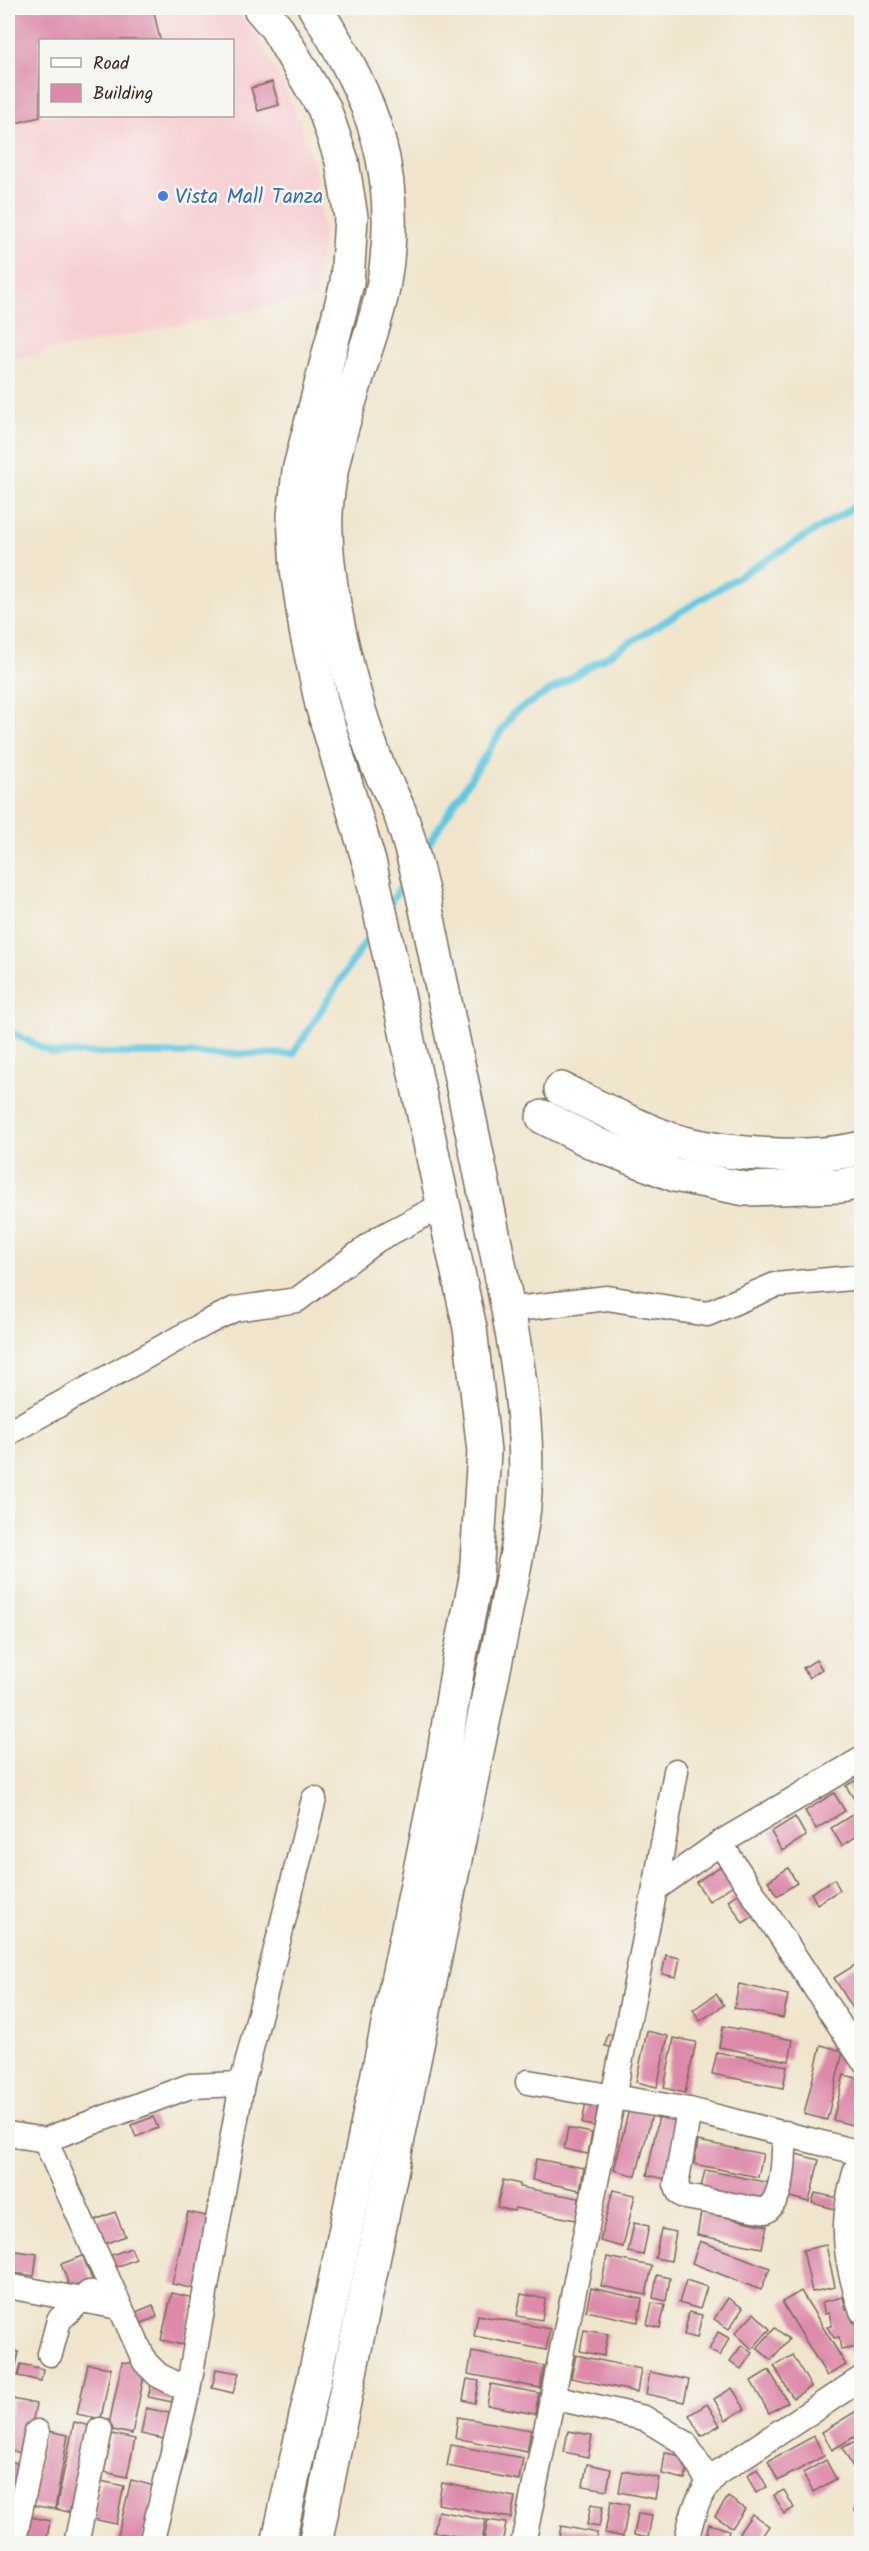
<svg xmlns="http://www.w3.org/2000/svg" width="869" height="2551" font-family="Kalam,sans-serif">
  <rect width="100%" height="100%" fill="#f6f6f2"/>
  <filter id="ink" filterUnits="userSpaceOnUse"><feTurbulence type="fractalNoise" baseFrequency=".0167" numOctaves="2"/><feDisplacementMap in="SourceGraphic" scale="12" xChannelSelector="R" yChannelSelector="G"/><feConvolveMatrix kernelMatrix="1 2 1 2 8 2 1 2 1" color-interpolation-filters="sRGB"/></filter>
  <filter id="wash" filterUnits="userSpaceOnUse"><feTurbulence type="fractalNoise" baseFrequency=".008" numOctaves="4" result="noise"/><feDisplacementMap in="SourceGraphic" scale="24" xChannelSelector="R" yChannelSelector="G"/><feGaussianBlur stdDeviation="1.35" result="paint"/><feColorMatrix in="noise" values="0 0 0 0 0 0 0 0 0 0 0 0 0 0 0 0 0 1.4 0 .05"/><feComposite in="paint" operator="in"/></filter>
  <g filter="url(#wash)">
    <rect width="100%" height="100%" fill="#f0e5cc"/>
    <path fill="#f7cfd2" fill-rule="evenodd" d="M8 8H235L257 36 282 83 299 119 313 162 324 229 316 297 8 360ZM40 40H232V116H40Z"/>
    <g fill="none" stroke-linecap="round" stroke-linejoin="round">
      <g stroke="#62c7e0" stroke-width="7">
        <path d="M423 852 513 713 862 502"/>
        <path d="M389 905 407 877"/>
        <path d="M8 1031 53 1053 293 1054 373 930"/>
      </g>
    </g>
    <g id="blocks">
      <g fill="#dd8aaa">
        <path d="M8 8H149L154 12 160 40H40V117L8 125Z"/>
        <path d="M272 82 279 105 258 111 251 88Z"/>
        <path d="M816 1660 822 1669 809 1678 803 1668Z"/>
        <path d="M861 1777V1801L857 1804 846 1786Z"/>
        <path d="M834 1793 845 1811 816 1829 805 1811Z"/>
        <path d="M860 1810 861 1833 842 1846 831 1828Z"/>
        <path d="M795 1817 806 1836 782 1851 771 1832Z"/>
        <path d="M727 1862 739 1881 709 1901 696 1882Z"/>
        <path d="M788 1868 797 1883 777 1896 768 1881Z"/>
        <path d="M834 1879 840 1890 817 1904 811 1893Z"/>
        <path d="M747 1888 762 1911 743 1923 728 1900Z"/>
        <path d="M666 1955 680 1958 676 1977 662 1974Z"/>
        <path d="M855 1965 861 1977V2005L854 2010 834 1978Z"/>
        <path d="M739 1984 788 1995 783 2018 734 2008Z"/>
        <path d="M716 1994 724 2005 700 2021 693 2010Z"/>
        <path d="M723 2026 793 2040 789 2061 719 2047Z"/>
        <path d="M647 2031 668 2036 657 2087 636 2082Z"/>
        <path d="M608 2034 618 2037 615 2048 605 2046Z"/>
        <path d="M674 2038 696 2042 685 2093 664 2088Z"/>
        <path d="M821 2045 843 2051 827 2120 804 2114Z"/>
        <path d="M717 2052 787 2066 783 2088 712 2074Z"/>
        <path d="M844 2075 861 2079V2103L856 2126 833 2120Z"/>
        <path d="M586 2102 598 2105 594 2126 582 2124Z"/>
        <path d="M630 2105 653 2111 636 2176 614 2170Z"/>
        <path d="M660 2110 682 2114 670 2180 647 2175Z"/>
        <path d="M153 2117 158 2128 136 2137 131 2125Z"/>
        <path d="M568 2128 592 2133 588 2154 564 2149Z"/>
        <path d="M698 2141 763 2154 758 2177 694 2164Z"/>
        <path d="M796 2154 819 2160 809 2202 786 2196Z"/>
        <path d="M536 2159 584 2168 580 2190 532 2180Z"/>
        <path d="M705 2170 770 2183 765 2206 700 2192Z"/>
        <path d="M503 2180 520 2184 519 2187 579 2198 576 2220 515 2208 514 2211 497 2207Z"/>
        <path d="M613 2190 635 2195 623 2247 600 2241Z"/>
        <path d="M815 2193 838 2198 835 2209 812 2203Z"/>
        <path d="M115 2212 125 2236 102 2245 93 2221Z"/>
        <path d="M188 2212 215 2218 200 2290 172 2284Z"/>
        <path d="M701 2212 767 2226 762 2248 697 2235Z"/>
        <path d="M634 2223 649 2226 643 2255 628 2252Z"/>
        <path d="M661 2229 676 2232 671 2261 655 2258Z"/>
        <path d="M700 2241 770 2268 761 2290 692 2263Z"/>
        <path d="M826 2245 835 2287 812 2292 803 2250Z"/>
        <path d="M131 2248 136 2259 114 2268 109 2256Z"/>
        <path d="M9 2250 37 2254 34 2276 8 2272Z"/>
        <path d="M83 2256 92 2280 70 2288 61 2264Z"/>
        <path d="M607 2257 652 2266 646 2295 601 2286Z"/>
        <path d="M657 2275 670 2278 666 2301 653 2298Z"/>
        <path d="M686 2280 707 2287 700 2309 679 2303Z"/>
        <path d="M591 2288 642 2299 638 2322 586 2311Z"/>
        <path d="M801 2291 846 2365 827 2376 782 2302Z"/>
        <path d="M172 2293 194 2298 183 2345 161 2340Z"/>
        <path d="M521 2294 545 2299 542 2320 517 2316Z"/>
        <path d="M843 2297 846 2310 851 2309 853 2322H856L858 2334 861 2333V2346L841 2350 839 2337 834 2338 827 2327 832 2326 829 2313 825 2314 822 2302Z"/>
        <path d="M728 2298 743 2308 729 2329 714 2319Z"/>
        <path d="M652 2303 665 2305 660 2328 647 2325Z"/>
        <path d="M153 2305 157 2317 135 2326 131 2314Z"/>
        <path d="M689 2312 702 2315 697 2338 684 2335Z"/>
        <path d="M754 2313 770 2329 752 2349 735 2333Z"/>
        <path d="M478 2315 550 2329 546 2350 474 2336Z"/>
        <path d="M775 2328 789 2339 771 2360 757 2348Z"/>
        <path d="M584 2330 608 2334 604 2356 580 2351Z"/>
        <path d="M718 2332 729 2338 720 2356 709 2350Z"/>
        <path d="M742 2345 752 2353 741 2369 730 2361Z"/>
        <path d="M8 2349 19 2352 11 2388 8 2387Z"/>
        <path d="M472 2352 544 2366 540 2388 468 2374Z"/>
        <path d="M576 2355 641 2369 637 2392 571 2378Z"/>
        <path d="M793 2355 811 2387 793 2398 774 2366Z"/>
        <path d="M122 2362 146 2366 132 2434 108 2429Z"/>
        <path d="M21 2364 43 2369 41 2381 18 2376Z"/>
        <path d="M88 2364 111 2368 101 2419 77 2414Z"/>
        <path d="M216 2369 239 2373 233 2393 212 2388Z"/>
        <path d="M769 2370 788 2402 769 2413 751 2381Z"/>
        <path d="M650 2372 689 2380 684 2402 646 2394Z"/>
        <path d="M467 2379 479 2381 475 2403 463 2400Z"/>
        <path d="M491 2384 539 2393 535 2414 487 2405Z"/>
        <path d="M151 2385 174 2390 172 2402 148 2397Z"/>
        <path d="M732 2388 745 2409 726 2420 714 2399Z"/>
        <path d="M13 2399 36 2404 26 2454 8 2450V2424Z"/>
        <path d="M707 2404 720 2425 701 2436 689 2415Z"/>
        <path d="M146 2408 169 2413 164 2439 141 2434Z"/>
        <path d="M861 2408V2433L832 2450 822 2432Z"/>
        <path d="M458 2417 531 2430 527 2452 455 2438Z"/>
        <path d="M74 2422 99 2428 80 2515 56 2509Z"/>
        <path d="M44 2430 68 2435 55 2509 31 2505Z"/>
        <path d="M568 2431 592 2435 588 2457 564 2452Z"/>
        <path d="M112 2434 135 2439 127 2477 104 2472Z"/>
        <path d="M814 2436 824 2456 778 2481 768 2461Z"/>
        <path d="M861 2438V2462L853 2467 842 2448Z"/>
        <path d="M451 2445 523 2458 519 2480 447 2466Z"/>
        <path d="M665 2453 690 2457 685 2479 662 2474Z"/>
        <path d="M826 2460 836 2479 813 2492 803 2473Z"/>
        <path d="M8 2461 21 2464 16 2489 8 2487Z"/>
        <path d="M587 2464 611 2469 607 2490 583 2486Z"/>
        <path d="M757 2469 767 2487 756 2493 747 2475Z"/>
        <path d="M623 2471 659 2478 655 2499 619 2492Z"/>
        <path d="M131 2480 155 2486 142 2544H116Z"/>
        <path d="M101 2481 124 2486 116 2524 93 2519Z"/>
        <path d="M442 2483 515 2497 511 2518 438 2504Z"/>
        <path d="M784 2490 794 2508 784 2514 774 2495Z"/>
        <path d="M728 2497 745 2509 732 2528 715 2516Z"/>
        <path d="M611 2501 629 2505 623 2537 605 2533Z"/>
        <path d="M591 2504 603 2506 599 2527 587 2525Z"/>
        <path d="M861 2505V2523L854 2509Z"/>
        <path d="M438 2511 486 2520 482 2541 434 2532Z"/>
        <path d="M638 2513 652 2515 648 2538 634 2535Z"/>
        <path d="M752 2514 769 2526 757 2544 739 2533Z"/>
        <path d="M26 2516 50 2521 46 2544H21Z"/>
        <path d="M488 2520 506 2523 502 2544H483Z"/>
        <path d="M709 2524 729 2530 725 2544H704Z"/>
        <path d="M561 2526 597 2533 595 2544H558Z"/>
      </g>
    </g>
  </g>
  <g filter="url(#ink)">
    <use href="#blocks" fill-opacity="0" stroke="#7a6b5b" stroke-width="1.5"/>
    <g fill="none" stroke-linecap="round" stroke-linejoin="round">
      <g stroke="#7a6b5b" stroke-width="27">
        <g id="street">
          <path d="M508 1310 607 1298 707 1314 775 1285 862 1277"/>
          <path d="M8 1433 206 1323 235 1309 297 1300 378 1239 443 1205"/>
          <path d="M720 1843 862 2059"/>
          <path d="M655 1889 720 1843 862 1759"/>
          <path d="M528 2082 689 2110 861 2153"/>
          <path d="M242 2084 314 1799"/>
          <path d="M689 2110 676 2185 680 2194 685 2197 766 2211C786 2194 783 2156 785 2133"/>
          <path d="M8 2134 45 2140 190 2086 242 2084 188 2390 151 2544"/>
          <path d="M45 2140 145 2362 158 2375 188 2390"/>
          <path d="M862 2152C840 2212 841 2251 862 2311"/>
          <path d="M8 2286 119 2307"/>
          <path d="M50 2354 59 2320 89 2293"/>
          <path d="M553 2397 644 2418 685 2443 709 2482"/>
          <path d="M13 2544 37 2432"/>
          <path d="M76 2544 100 2430"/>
          <path d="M523 2544 655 1889 676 1771"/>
          <path d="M686 2544C692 2513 697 2495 719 2472L862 2378"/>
        </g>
      </g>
      <g stroke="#7a6b5b" stroke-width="36">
        <g id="secondary">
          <path d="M260 8 276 27 324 108 342 161 351 217 347 283 299 471 294 516 297 569 306 630 322 705 370 865 470 1328 484 1451 476 1578 458 1666 443 1759 326 2325 278 2544"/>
          <path d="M315 8C373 97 402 174 384 282 380 309 370 335 362 361 347 411 329 460 326 512 323 583 352 697 377 764 385 783 396 800 402 819 423 881 433 947 447 1011 468 1111 489 1210 508 1310 520 1374 530 1441 524 1506 520 1544 511 1582 504 1620L315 2544"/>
          <path d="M561 1089C594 1105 636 1127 670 1139 720 1155 810 1161 862 1148"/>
          <path d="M543 1117 596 1144 675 1175 746 1189 840 1186 862 1182"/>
        </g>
      </g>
      <use href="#street" stroke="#fff" stroke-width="24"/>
      <use href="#secondary" stroke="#fff" stroke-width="33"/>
    </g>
  </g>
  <circle fill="#3f7fe0" stroke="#f6f6f2" stroke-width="2" cx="163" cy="196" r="6"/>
  <g text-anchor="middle" stroke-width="5" stroke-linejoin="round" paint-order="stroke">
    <g font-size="21" fill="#366cbe" stroke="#f6f6f2" text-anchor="start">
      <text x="175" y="203">Vista Mall Tanza</text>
    </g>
  </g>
  <rect width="869" height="2551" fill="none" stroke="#f6f6f2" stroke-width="30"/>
  <rect x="39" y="39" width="195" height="78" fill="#f6f6f2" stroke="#aba49d" stroke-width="1.5"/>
  <rect x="51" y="58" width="30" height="9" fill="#ffffff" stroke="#aba49d" stroke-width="1.5"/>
  <text x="93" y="69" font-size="18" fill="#3b2a1e">Road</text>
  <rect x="51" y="84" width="30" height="18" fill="#dd8aaa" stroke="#aba49d" stroke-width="1.5"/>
  <text x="93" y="99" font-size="18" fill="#3b2a1e">Building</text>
</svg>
